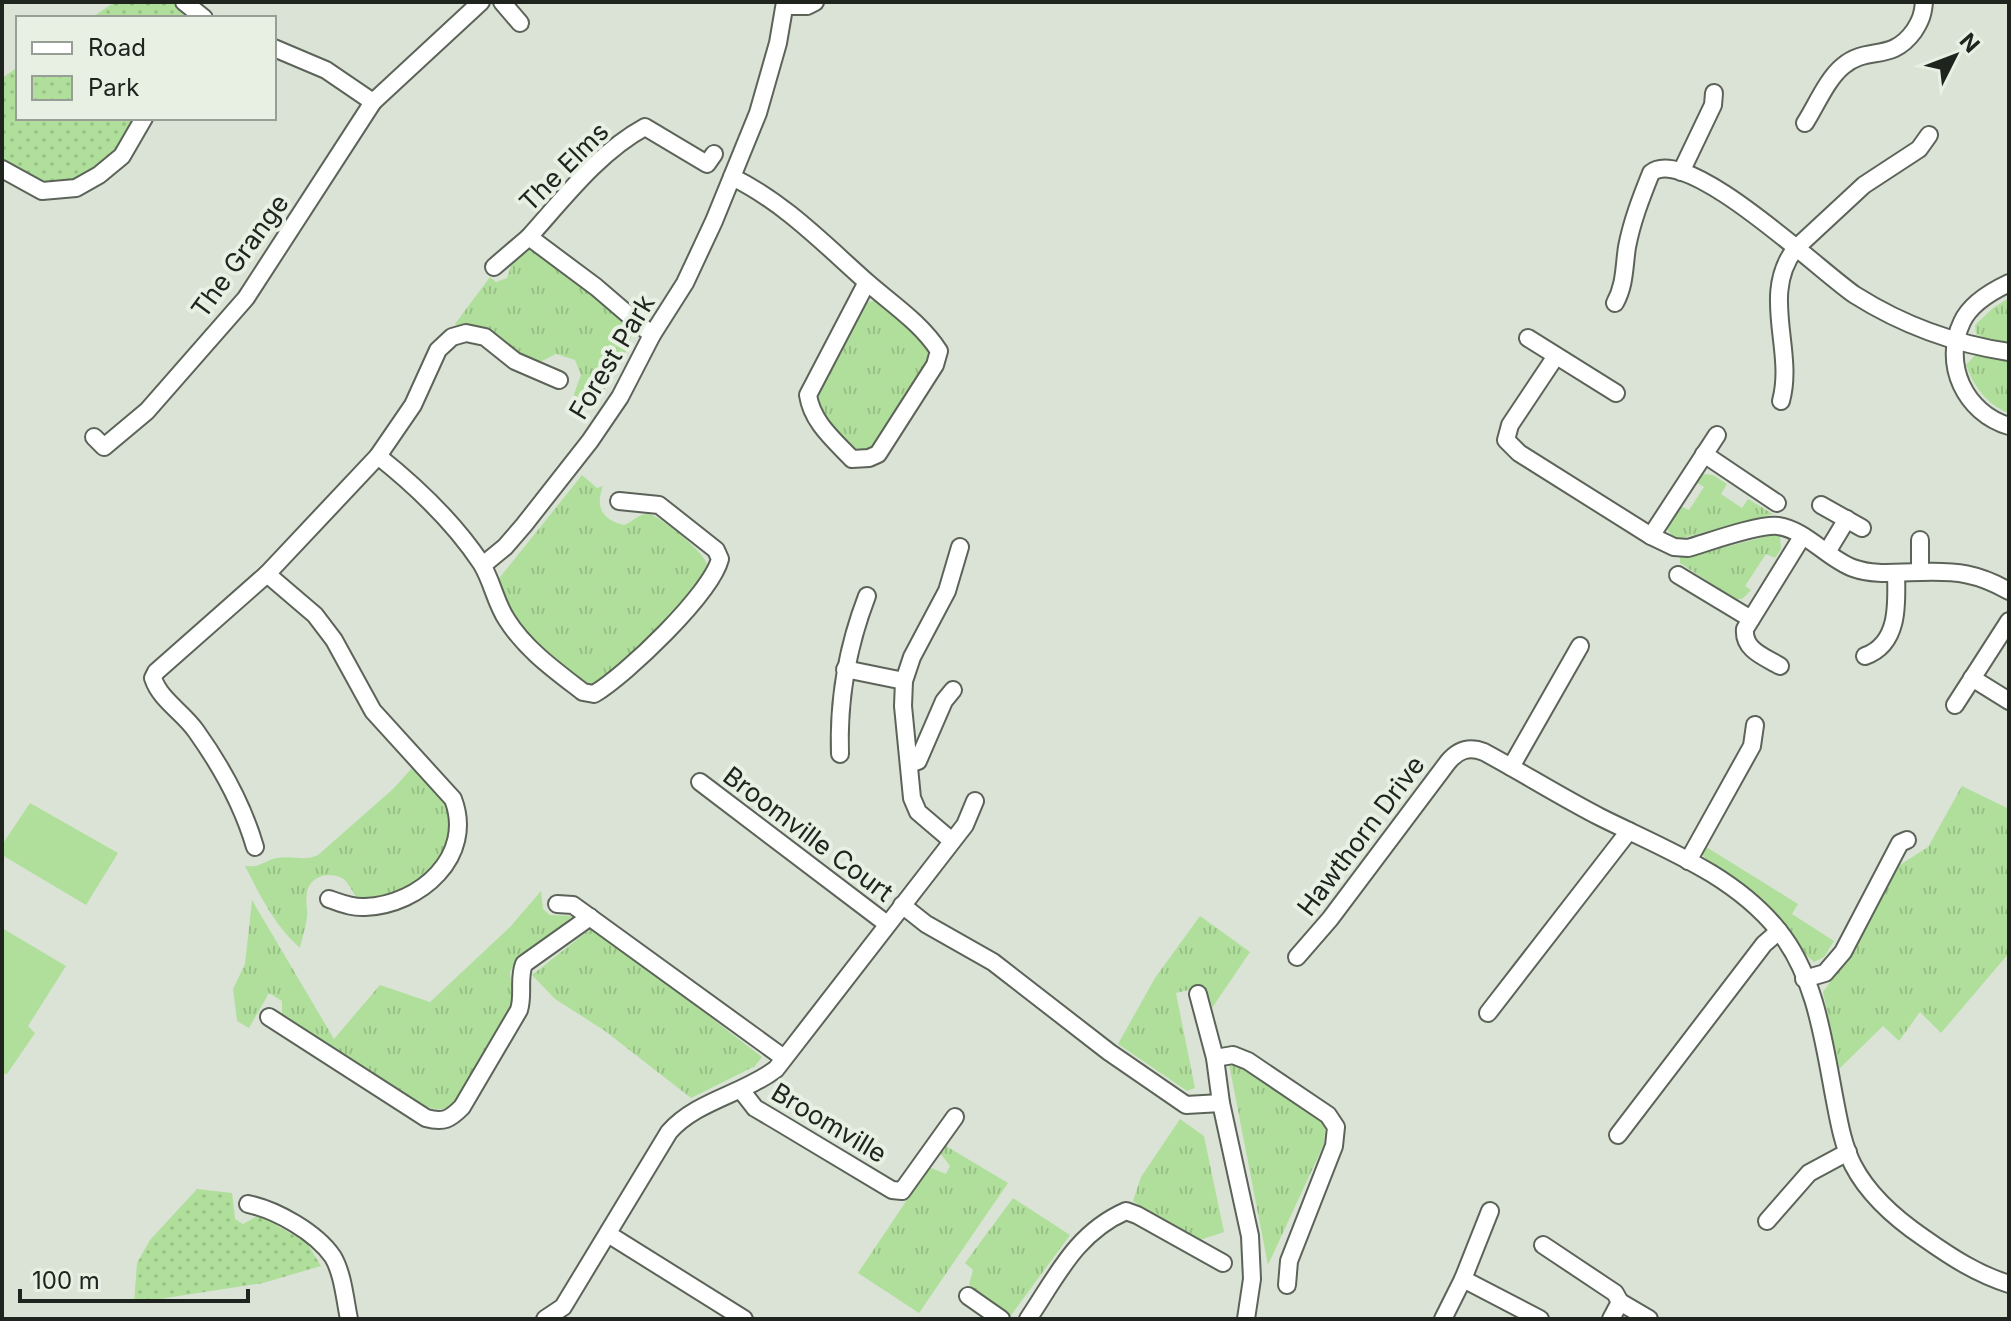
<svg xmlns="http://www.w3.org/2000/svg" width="2011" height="1321" font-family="Inter,sans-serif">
  <defs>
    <pattern id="grass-tufts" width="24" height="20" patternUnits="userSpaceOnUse" patternTransform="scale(2)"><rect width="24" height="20" fill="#b0df9c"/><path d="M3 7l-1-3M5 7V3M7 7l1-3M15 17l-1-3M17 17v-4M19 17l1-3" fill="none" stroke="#97bf86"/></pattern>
    <pattern id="park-dots" width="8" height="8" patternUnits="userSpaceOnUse" patternTransform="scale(2)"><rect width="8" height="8" fill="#b0df9c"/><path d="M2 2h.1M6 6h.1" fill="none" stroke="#97bf86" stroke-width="1.8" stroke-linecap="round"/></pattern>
  </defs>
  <rect width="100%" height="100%" fill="#dae3d6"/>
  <g fill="url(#grass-tufts)">
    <path d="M530 248 606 304 633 332 625 354 593 410 573 397 581 375 575 360 556 354 542 361 526 360 492 332 482 327H459L455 324 490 277 496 282 507 278 513 260 525 249Z"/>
    <path d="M2009 298V342L1989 340 1976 334 1975 325 1993 308Z"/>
    <path d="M879 299 923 338 931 353 929 364 904 398 876 445 862 451C842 444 818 418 817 396L863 304Z"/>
    <path d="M1977 353 2009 356V413C1987 405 1974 387 1966 365Z"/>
    <path d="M1704 474 1713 475 1727 484 1721 494 1742 508 1748 499 1773 514 1679 539 1672 536 1665 526 1678 505 1689 510 1704 487 1694 481Z"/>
    <path d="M582 475 597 488 603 486C595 507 602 520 624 525 632 522 640 513 648 514 660 515 705 553 707 564 702 597 620 664 594 689L537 646 513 617 497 581Z"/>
    <path d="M1776 534 1780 536 1781 549 1775 558 1766 554 1745 586 1751 590 1742 599H1735L1680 563V556L1698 554Z"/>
    <path d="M412 768C422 778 440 790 447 804 458 825 446 858 430 874 414 889 383 902 361 903 353 895 350 883 342 878 329 871 310 876 307 892 305 901 308 909 307 917 306 927 302 938 300 948 274 925 261 897 245 866 261 868 265 860 277 858 292 855 304 862 318 855L393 789Z"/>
    <path d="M1962 786 2009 809V953L1941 1033 1920 1012 1899 1041 1883 1026 1839 1069 1823 992 1859 942 1895 868 1928 847Z"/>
    <path d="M1703 845 1798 904 1792 914 1834 941 1824 957 1814 962 1806 955 1766 903 1705 858 1702 853Z"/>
    <path d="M541 891 543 909 550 915 573 916 516 962 510 972 513 1006 455 1104C444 1111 436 1110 424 1106L296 1025 282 1015V1001L269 993 249 1028 237 1021 233 989 245 964 252 900 334 1039 380 985 430 1002 510 927Z"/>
    <path d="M1200 916 1250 952 1212 1008 1205 986 1176 993 1195 1088 1187 1091 1118 1044 1155 978Z"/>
    <path d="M593 927 762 1057 755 1066 691 1098 605 1031 555 999 532 975Z"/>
    <path d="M1229 1064 1247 1067 1320 1119 1325 1129 1324 1144 1268 1265Z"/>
    <path d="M1180 1119 1204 1136 1224 1232 1194 1242 1133 1201 1141 1177Z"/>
    <path d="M946 1146 1008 1183 919 1313 858 1273 929 1167 946 1174 950 1166 941 1154Z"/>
    <path d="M1013 1198 1070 1235 1009 1318 975 1293 969 1284 973 1270 965 1263Z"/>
  </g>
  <g fill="url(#park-dots)">
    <path d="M115 2H173L186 17 91 18Z"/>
    <path d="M18 67V118H135C120 148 89 188 50 182 34 179 19 170 4 162L2 161V78Z"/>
    <path d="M197 1189 232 1193 235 1219 243 1224 259 1215 307 1243 321 1266 263 1283 134 1303 137 1263 150 1240Z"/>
  </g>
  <g fill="#b0df9c">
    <path d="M30 803 118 853 86 905 2 855V845Z"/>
    <path d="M2 928 66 966 28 1026 35 1033 7 1074H2Z"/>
  </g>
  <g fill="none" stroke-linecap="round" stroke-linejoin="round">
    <g stroke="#5c6459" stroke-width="20">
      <g id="street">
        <path d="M184 2 204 18"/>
        <path d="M502 2 520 23"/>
        <path d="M785 6H807L815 2"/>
        <path d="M274 48 326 70 373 102"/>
        <path d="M1805 123C1816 106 1827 79 1843 66 1868 45 1891 63 1914 31 1921 20 1923 14 1924 2"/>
        <path d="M2 169 42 191 76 188 99 175 122 156 144 118"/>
        <path d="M1681 172 1713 105 1714 93"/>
        <path d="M732 177C784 202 825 245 868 283 892 304 921 323 939 351L935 365 878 454 869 458 852 459C834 440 812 422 808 395L867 282"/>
        <path d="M494 267 529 237"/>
        <path d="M2009 283C1992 291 1970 304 1962 322 1942 364 1965 413 2009 426"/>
        <path d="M1615 303C1625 285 1624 267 1627 247 1632 221 1641 198 1651 173 1687 143 1823 274 1855 295 1901 324 1955 344 2009 352"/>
        <path d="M652 335 596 287 529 237C564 198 599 152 645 127L707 164 714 154"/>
        <path d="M1528 338 1616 393"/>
        <path d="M1556 356 1510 425 1506 440 1519 453 1651 536 1674 547 1688 548C1709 542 1758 524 1778 526 1806 530 1828 559 1853 568 1875 576 1898 572 1921 572 1957 571 1977 573 2009 591"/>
        <path d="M1781 401C1795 350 1760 295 1795 249L1864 185 1919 149 1929 135"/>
        <path d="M94 437 104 447 147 411 246 298 373 102 481 2"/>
        <path d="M1704 454 1777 503"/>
        <path d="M378 456C417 487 453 521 481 563 492 580 495 602 507 620 526 650 556 671 583 692L594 694C626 675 711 594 720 559L716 550 659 505 619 501"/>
        <path d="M1821 505 1862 528"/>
        <path d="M1651 536 1717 435"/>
        <path d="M1920 540V572"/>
        <path d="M1827 552 1847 519"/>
        <path d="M483 565 505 547 524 525 590 441 620 397 652 335 685 283 714 221 758 113 778 43 785 2"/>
        <path d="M267 574 315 615 334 640 373 711 453 799C475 856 420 905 365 907 352 908 341 903 329 899"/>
        <path d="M1678 575 1751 619"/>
        <path d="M1865 656C1899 644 1897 604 1896 574"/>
        <path d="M1780 666C1765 657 1743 650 1745 629L1802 537"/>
        <path d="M845 669 904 681"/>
        <path d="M1972 678 2009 701"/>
        <path d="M1955 705 2009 621"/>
        <path d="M840 754C838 698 847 648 867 596"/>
        <path d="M909 764 918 761 944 701 953 690"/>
        <path d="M1511 767 1580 646"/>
        <path d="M700 782 887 924"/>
        <path d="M952 841 918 812 912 798 903 706 904 681 912 657 947 591 960 547"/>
        <path d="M255 847C243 806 221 766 196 731 183 712 160 700 153 678L156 672 267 574 378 456 413 405 438 350 452 337 466 333 485 337 515 361 559 380"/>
        <path d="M1688 861 1752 746 1755 725"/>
        <path d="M557 904 573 905 784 1058"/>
        <path d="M902 905 926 924 993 962 1109 1052 1186 1105 1221 1103"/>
        <path d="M1297 957 1330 919 1448 762C1458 750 1469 746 1484 752 1523 773 1561 797 1600 817 1662 848 1733 874 1778 930 1816 976 1824 1044 1835 1101 1839 1122 1843 1145 1853 1165 1869 1196 1896 1219 1924 1238 1951 1257 1977 1274 2009 1284"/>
        <path d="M1804 979 1825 973 1843 952 1900 843 1907 840"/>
        <path d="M1198 994 1215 1058 1221 1103 1250 1236 1252 1279 1246 1319"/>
        <path d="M1488 1013 1629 831"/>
        <path d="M269 1017 426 1118C444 1123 450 1119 462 1107L519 1010C524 994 518 979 524 964L590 917"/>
        <path d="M1215 1058 1233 1055 1248 1061 1328 1115 1336 1127 1334 1146 1289 1261 1287 1285"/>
        <path d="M741 1090 755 1108 772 1118 892 1190 902 1191 955 1117"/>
        <path d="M1618 1135 1764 944 1779 931"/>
        <path d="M248 1204C276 1210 316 1232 333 1257 343 1274 345 1300 349 1319"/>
        <path d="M1767 1221 1809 1173 1848 1152"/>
        <path d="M608 1234 744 1319"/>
        <path d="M1543 1245 1615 1293 1620 1302 1611 1319"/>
        <path d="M1463 1279 1540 1319"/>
        <path d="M968 1296 1001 1319"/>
        <path d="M1620 1302 1649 1319"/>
        <path d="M545 1319 563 1307 669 1132C696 1101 743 1094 776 1069L965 825 975 801"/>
        <path d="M1028 1319C1057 1276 1076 1233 1126 1211L1137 1215 1223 1263"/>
        <path d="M1443 1319 1463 1279 1490 1211"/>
      </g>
    </g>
    <use href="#street" stroke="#fff" stroke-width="16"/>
  </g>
  <g text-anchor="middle" stroke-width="8" stroke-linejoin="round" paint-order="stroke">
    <g font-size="26" fill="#20241f" stroke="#e7f0e3">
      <text transform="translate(564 167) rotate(-45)" y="9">The Elms</text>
      <text transform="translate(240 256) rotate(-54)" y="9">The Grange</text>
      <text transform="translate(612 357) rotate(-59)" y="9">Forest Park</text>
      <text transform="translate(808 834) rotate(37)" y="9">Broomville Court</text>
      <text transform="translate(1361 836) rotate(-53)" y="9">Hawthorn Drive</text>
      <text transform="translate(829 1123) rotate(31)" y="9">Broomville</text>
    </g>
  </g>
  <rect width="2011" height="1321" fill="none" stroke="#20241f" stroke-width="8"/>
  <rect x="16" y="16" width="260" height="104" fill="#e7f0e3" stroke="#979e95" stroke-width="2"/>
  <rect x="32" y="42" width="40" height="12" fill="#ffffff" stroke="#979e95" stroke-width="2"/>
  <text x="88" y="56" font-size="24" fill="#20241f">Road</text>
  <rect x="32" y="76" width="40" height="24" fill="url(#park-dots)" stroke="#979e95" stroke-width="2"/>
  <text x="88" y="96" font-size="24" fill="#20241f">Park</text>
  <g transform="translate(1955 56) rotate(48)" stroke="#e7f0e3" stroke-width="6" paint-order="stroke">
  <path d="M0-6L14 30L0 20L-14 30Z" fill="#20241f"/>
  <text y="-12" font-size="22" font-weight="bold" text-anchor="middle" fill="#20241f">N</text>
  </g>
  <path d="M20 1289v12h228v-12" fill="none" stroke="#20241f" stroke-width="4"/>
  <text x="32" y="1289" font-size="24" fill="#20241f" stroke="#e7f0e3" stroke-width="6" paint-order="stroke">100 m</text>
</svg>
